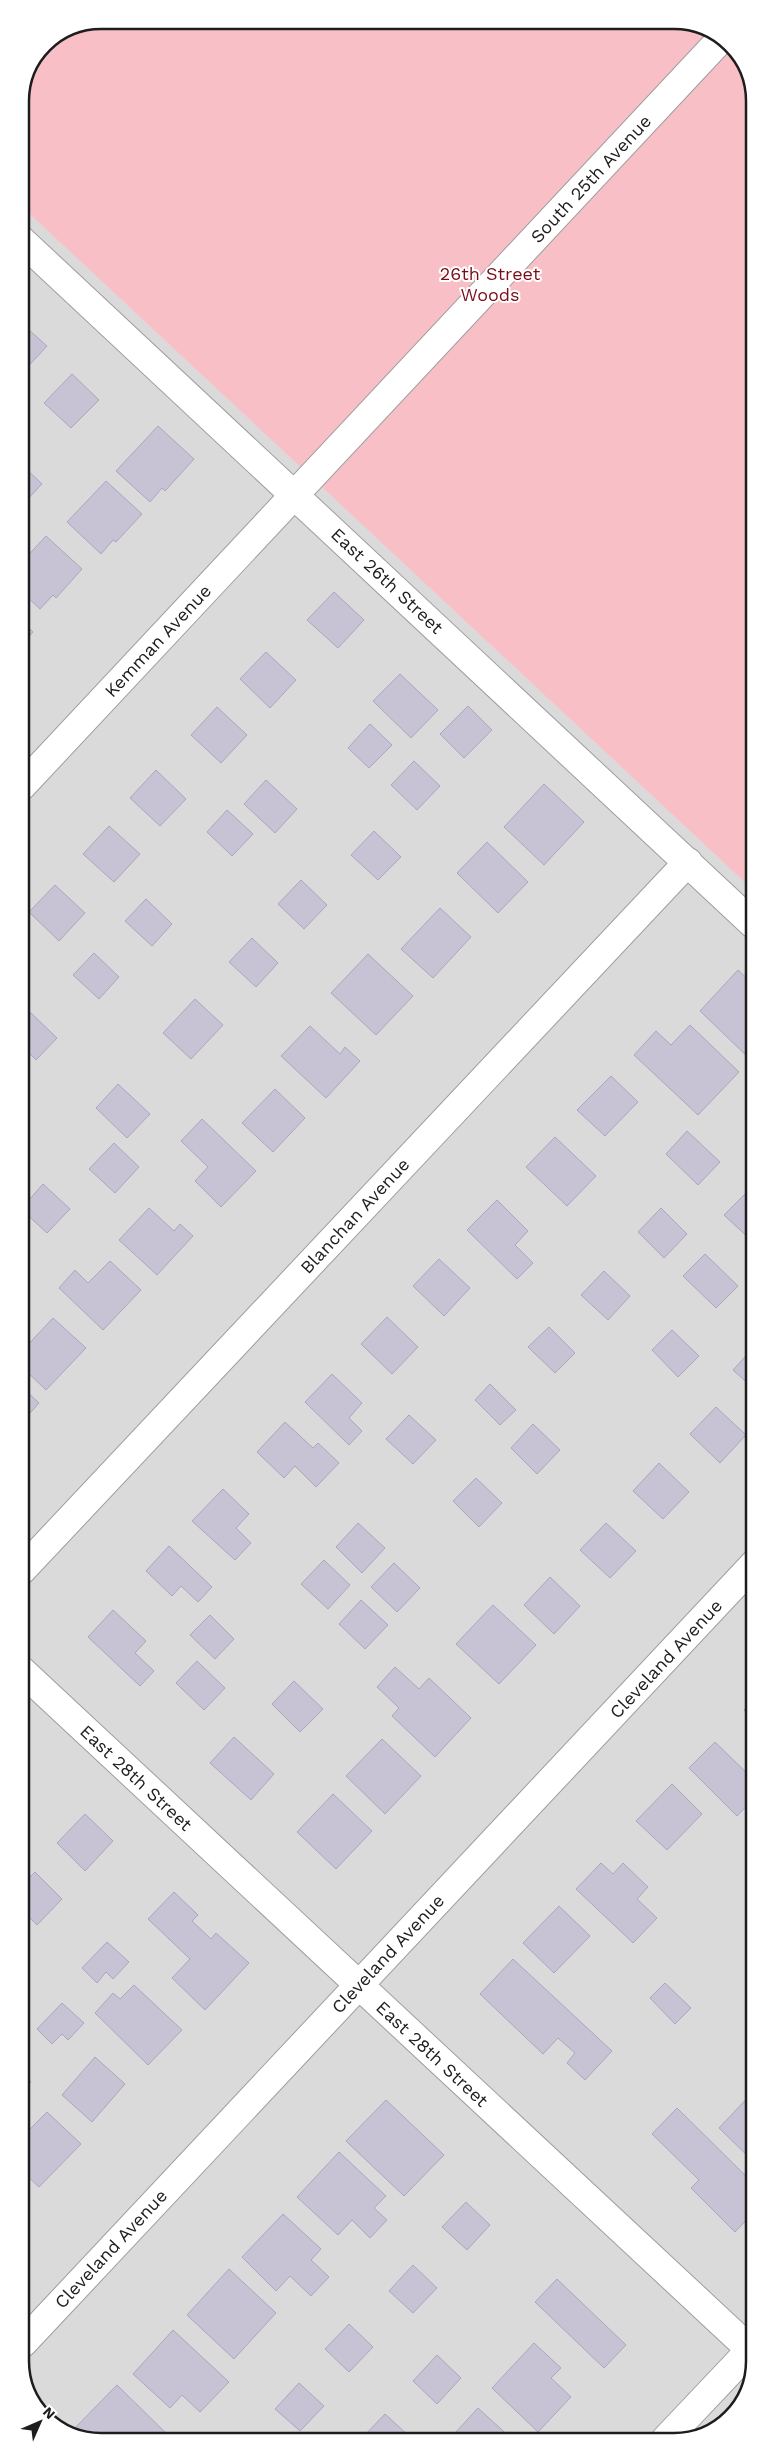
<svg xmlns="http://www.w3.org/2000/svg" width="775" height="2462" font-family="'Work Sans',sans-serif">
  <rect width="100%" height="100%" fill="#e8e3ee"/>
  <path fill="#dadadb" d="M20 205 753 890 755 2362 738 2411 695 2439 95 2442 48 2422 23 2382Z"/>
  <path fill="#f8c0c6" d="M101 20H680L727 40 752 80 753 890 20 205V96L44 43Z"/>
  <g fill="#c8c3d4" stroke="#aca5bf">
    <path d="M20 322 47 346 20 375Z"/>
    <path d="M72 374 99 400 71 428 44 403Z"/>
    <path d="M158 426 194 459 165 491 162 488 150 502 116 471Z"/>
    <path d="M21 464 42 484 25 502 21 498Z"/>
    <path d="M106 481 142 514 116 542 113 540 101 554 67 522Z"/>
    <path d="M46 536 82 569 56 598 53 595 40 609 21 591V563Z"/>
    <path d="M334 592 364 620 338 648 307 620Z"/>
    <path d="M21 620 33 632 21 645Z"/>
    <path d="M266 652 296 680 270 708 240 679Z"/>
    <path d="M400 674 438 710 411 738 373 701Z"/>
    <path d="M468 706 492 730 464 758 440 734Z"/>
    <path d="M217 707 247 735 221 763 191 735Z"/>
    <path d="M370 724 392 745 369 768 348 748Z"/>
    <path d="M414 761 440 786 417 810 391 785Z"/>
    <path d="M156 770 186 799 160 826 130 798Z"/>
    <path d="M266 780 297 809 275 833 244 804Z"/>
    <path d="M544 784 584 822 544 865 504 827Z"/>
    <path d="M227 810 253 834 232 856 207 832Z"/>
    <path d="M109 826 140 854 114 882 83 854Z"/>
    <path d="M374 831 401 857 378 880 351 855Z"/>
    <path d="M487 842 528 882 498 913 457 873Z"/>
    <path d="M301 880 327 905 304 929 278 904Z"/>
    <path d="M55 885 85 913 59 941 29 912Z"/>
    <path d="M146 899 172 924 152 946 125 921Z"/>
    <path d="M440 908 471 937 433 978 401 949Z"/>
    <path d="M252 938 278 963 256 987 229 962Z"/>
    <path d="M94 953 119 977 99 999 73 975Z"/>
    <path d="M368 954 413 996 376 1035 331 993Z"/>
    <path d="M21 963 29 971 21 980Z"/>
    <path d="M738 970 753 984V1062L700 1011Z"/>
    <path d="M195 999 223 1025 191 1059 163 1033Z"/>
    <path d="M31 1013 57 1038 36 1060 21 1045V1023Z"/>
    <path d="M690 1025 739 1072 698 1115 634 1055 656 1031 671 1045Z"/>
    <path d="M310 1026 340 1054 345 1047 360 1061 326 1098 281 1056Z"/>
    <path d="M611 1076 638 1102 605 1136 577 1110Z"/>
    <path d="M118 1084 150 1114 127 1138 96 1108Z"/>
    <path d="M275 1089 305 1118 273 1152 242 1123Z"/>
    <path d="M202 1119 256 1171 221 1207 195 1181 208 1167 181 1141Z"/>
    <path d="M687 1131 720 1162 698 1185 666 1154Z"/>
    <path d="M555 1137 596 1176 567 1206 526 1167Z"/>
    <path d="M114 1143 139 1167 115 1193 89 1169Z"/>
    <path d="M43 1184 70 1209 47 1233 21 1209Z"/>
    <path d="M750 1189 754 1192V1243L724 1215Z"/>
    <path d="M497 1200 528 1231 515 1245 533 1263 517 1279 467 1230Z"/>
    <path d="M149 1208 174 1231 180 1224 193 1236 157 1275 119 1240Z"/>
    <path d="M661 1208 687 1234 664 1258 638 1232Z"/>
    <path d="M705 1254 738 1286 716 1308 683 1276Z"/>
    <path d="M439 1259 470 1288 444 1316 413 1286Z"/>
    <path d="M110 1261 141 1290 103 1330 59 1288 75 1270 88 1283Z"/>
    <path d="M604 1271 630 1296 608 1320 581 1295Z"/>
    <path d="M387 1317 418 1347 392 1374 361 1344Z"/>
    <path d="M53 1318 86 1348 46 1390 22 1367V1351Z"/>
    <path d="M549 1327 575 1353 555 1373 528 1347Z"/>
    <path d="M672 1330 699 1356 678 1377 652 1350Z"/>
    <path d="M754 1347V1389L733 1370Z"/>
    <path d="M332 1374 362 1403 349 1418 362 1431 349 1445 305 1402Z"/>
    <path d="M490 1384 516 1410 500 1425 475 1400Z"/>
    <path d="M22 1387 39 1403 22 1422Z"/>
    <path d="M716 1407 746 1435 720 1463 690 1434Z"/>
    <path d="M409 1415 436 1440 413 1464 386 1439Z"/>
    <path d="M285 1422 313 1448 318 1443 339 1463 316 1487 295 1466 284 1478 257 1452Z"/>
    <path d="M533 1424 560 1450 537 1474 511 1448Z"/>
    <path d="M659 1463 689 1492 663 1519 633 1491Z"/>
    <path d="M476 1478 502 1503 479 1527 453 1501Z"/>
    <path d="M223 1489 249 1514 236 1528 251 1543 235 1560 192 1521Z"/>
    <path d="M358 1523 385 1548 362 1573 336 1547Z"/>
    <path d="M606 1523 636 1551 610 1578 580 1550Z"/>
    <path d="M169 1546 212 1587 198 1602 181 1586 172 1596 146 1571Z"/>
    <path d="M324 1560 350 1585 328 1609 301 1584Z"/>
    <path d="M394 1563 420 1588 397 1612 371 1587Z"/>
    <path d="M550 1577 580 1606 554 1634 524 1605Z"/>
    <path d="M361 1600 388 1625 365 1649 339 1624Z"/>
    <path d="M493 1605 536 1645 499 1684 456 1644Z"/>
    <path d="M113 1610 146 1641 135 1653 154 1671 140 1686 88 1637Z"/>
    <path d="M210 1615 234 1639 215 1659 190 1635Z"/>
    <path d="M197 1661 225 1688 204 1710 176 1683Z"/>
    <path d="M395 1667 419 1689 429 1678 471 1718 435 1757 392 1716 399 1708 377 1687Z"/>
    <path d="M294 1681 323 1709 300 1732 272 1704Z"/>
    <path d="M754 1700V1721L744 1710Z"/>
    <path d="M234 1737 274 1774 251 1800 210 1763Z"/>
    <path d="M382 1739 421 1776 385 1814 346 1776Z"/>
    <path d="M715 1742 754 1780V1798L737 1816 689 1768Z"/>
    <path d="M672 1784 702 1814 667 1850 636 1821Z"/>
    <path d="M333 1794 372 1831 336 1869 297 1832Z"/>
    <path d="M85 1814 113 1841 85 1871 57 1843Z"/>
    <path d="M601 1863 613 1874 623 1863 648 1887 637 1899 657 1918 633 1943 576 1889Z"/>
    <path d="M35 1872 62 1899 37 1925 22 1910V1885Z"/>
    <path d="M174 1892 198 1915 192 1921 211 1939 216 1933 249 1963 205 2010 172 1978 190 1959 148 1919Z"/>
    <path d="M559 1906 590 1936 554 1973 523 1943Z"/>
    <path d="M107 1942 129 1962 113 1979 106 1972 97 1983 82 1968Z"/>
    <path d="M513 1959 612 2051 585 2080 567 2063 575 2053 558 2038 543 2054 480 1994Z"/>
    <path d="M665 1983 691 2008 675 2024 650 1998Z"/>
    <path d="M134 1985 182 2030 148 2065 95 2013 113 1993 120 1999Z"/>
    <path d="M62 2003 84 2023 68 2040 62 2034 52 2044 37 2029Z"/>
    <path d="M95 2057 125 2084 92 2122 62 2095Z"/>
    <path d="M22 2073 31 2082 22 2091Z"/>
    <path d="M755 2090V2163L719 2128Z"/>
    <path d="M386 2100 444 2155 404 2196 346 2141Z"/>
    <path d="M677 2108 755 2185V2211L735 2232 691 2188 699 2180 652 2134Z"/>
    <path d="M47 2112 81 2144 39 2187 22 2171V2127L27 2132Z"/>
    <path d="M339 2152 386 2196 374 2208 387 2220 370 2238 352 2220 338 2235 297 2197Z"/>
    <path d="M466 2202 490 2225 467 2250 442 2227Z"/>
    <path d="M283 2214 321 2249 311 2260 329 2277 311 2296 290 2276 276 2291 242 2257Z"/>
    <path d="M413 2265 437 2288 413 2313 389 2291Z"/>
    <path d="M229 2269 276 2313 234 2359 187 2315Z"/>
    <path d="M557 2279 626 2345 604 2368 535 2302Z"/>
    <path d="M349 2324 373 2347 349 2372 325 2349Z"/>
    <path d="M173 2330 229 2382 200 2412 182 2395 170 2408 133 2374Z"/>
    <path d="M534 2343 561 2368 551 2378 571 2397 538 2432 492 2388Z"/>
    <path d="M437 2355 461 2378 437 2404 413 2381Z"/>
    <path d="M299 2383 324 2406 300 2431 275 2409Z"/>
    <path d="M117 2385 174 2441 95 2442 78 2435 73 2430Z"/>
    <path d="M478 2408 513 2440H465L456 2432Z"/>
    <path d="M385 2414 409 2436 405 2441H362L361 2439Z"/>
  </g>
  <g fill="none" stroke-linecap="round" stroke-linejoin="round">
    <g stroke="#9e9e9e" stroke-width="30">
      <g id="minor">
        <path d="M20 239 753 924"/>
        <path d="M21 787 722 38"/>
        <path d="M22 1570 688 862"/>
        <path d="M22 1671 755 2354"/>
        <path d="M23 2343 754 1564"/>
        <path d="M666 2439 755 2345"/>
      </g>
    </g>
    <use href="#minor" stroke="#fff" stroke-width="28"/>
  </g>
  <g text-anchor="middle" stroke-width="4" stroke-linejoin="round" paint-order="stroke">
    <g font-size="18" fill="#1d1d1d" stroke="#fff">
      <text transform="translate(591 179) rotate(-47)" y="6">South 25th Avenue</text>
      <text transform="translate(387 581) rotate(43)" y="6">East 26th Street</text>
      <text transform="translate(158 641) rotate(-47)" y="6">Kemman Avenue</text>
      <text transform="translate(355 1216) rotate(-47)" y="6">Blanchan Avenue</text>
      <text transform="translate(666 1659) rotate(-47)" y="6">Cleveland Avenue</text>
      <text transform="translate(136 1778) rotate(43)" y="6">East 28th Street</text>
      <text transform="translate(388 1954) rotate(-47)" y="6">Cleveland Avenue</text>
      <text transform="translate(432 2054) rotate(43)" y="6">East 28th Street</text>
      <text transform="translate(111 2249) rotate(-47)" y="6">Cleveland Avenue</text>
    </g>
    <g font-size="18" fill="#780e18" stroke="#fff">
      <text x="490" y="280">26th Street<tspan x="490" dy="21">Woods</tspan></text>
    </g>
  </g>
  <path d="M0 0H775V2462H0ZM101 29H674A72 72 0 0 1 746 101V2361A72 72 0 0 1 674 2433H101A72 72 0 0 1 29 2361V101A72 72 0 0 1 101 29Z" fill="#fff" fill-rule="evenodd"/>
  <path fill="none" stroke="#1d1d1d" stroke-width="2.5" d="M101 29H674A72 72 0 0 1 746 101V2361A72 72 0 0 1 674 2433H101A72 72 0 0 1 29 2361V101A72 72 0 0 1 101 29Z"/>
  <g transform="translate(40 2422) rotate(45)" stroke="#ffffff" stroke-width="4" paint-order="stroke">
  <path d="M0-4L9 19L0 12L-9 19Z" fill="#1d1d1d"/>
  <text y="-8" font-size="14" font-weight="bold" text-anchor="middle" fill="#1d1d1d">N</text>
  </g>
</svg>
